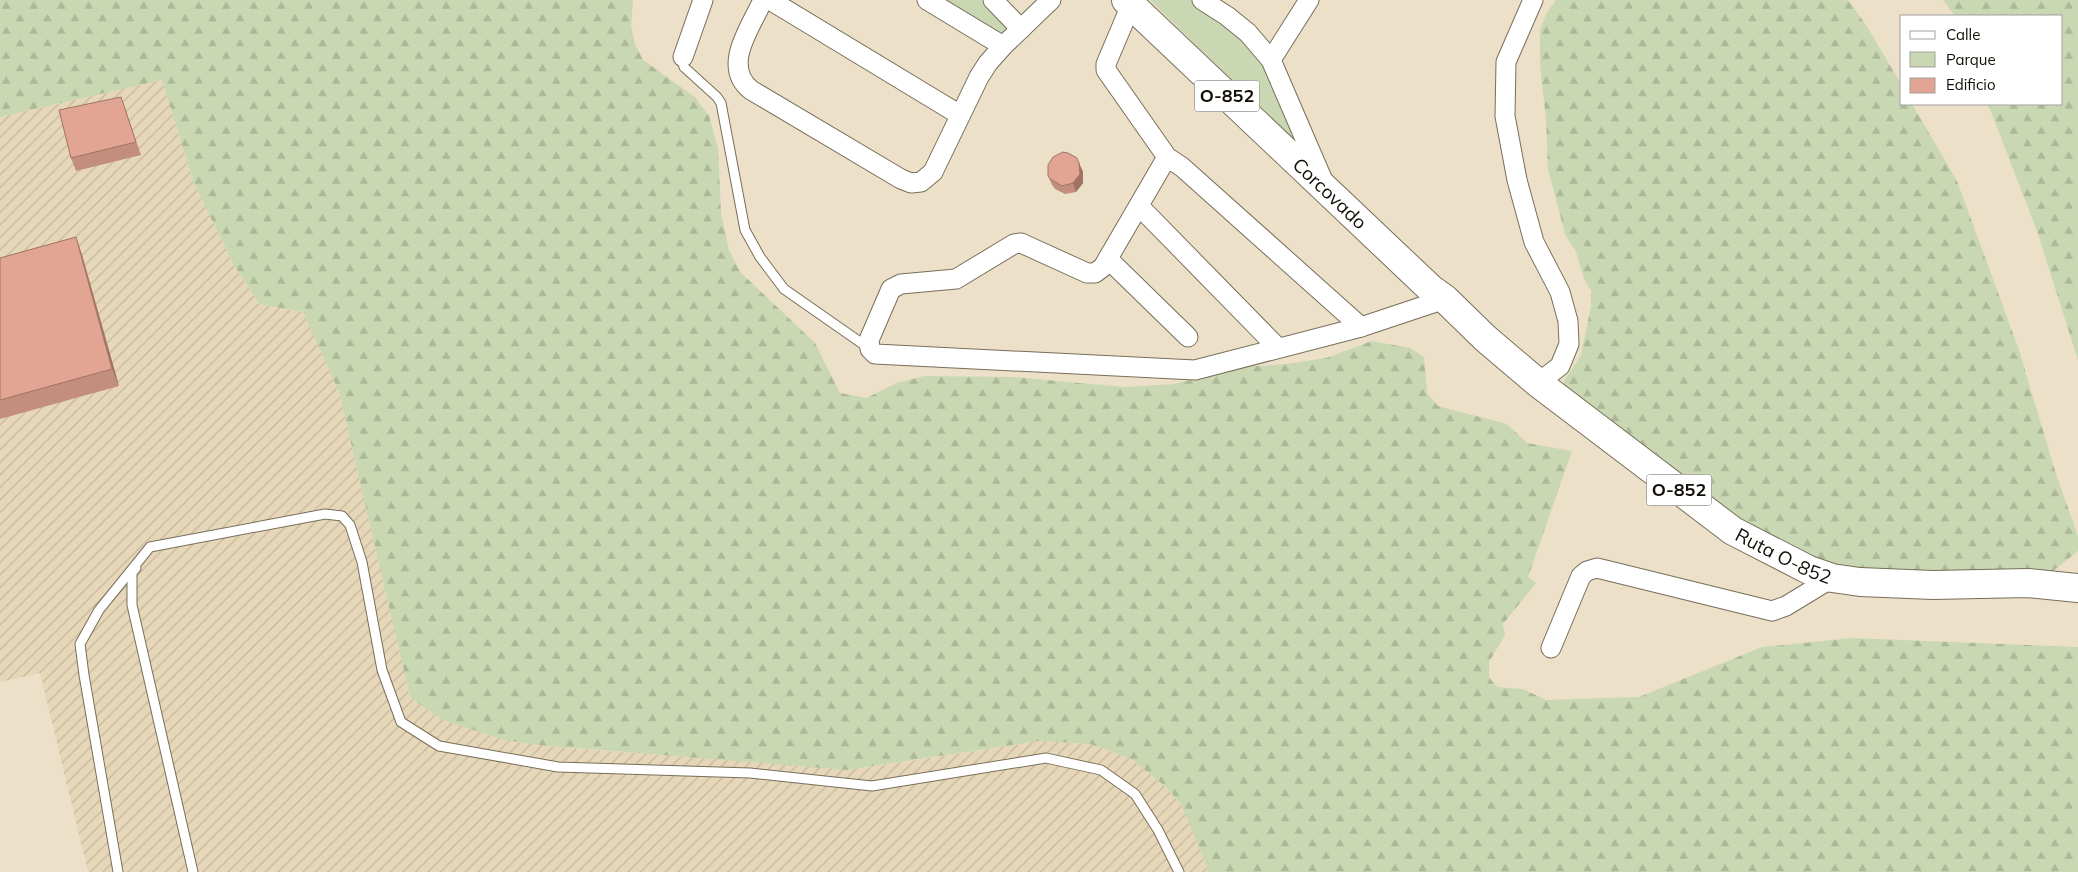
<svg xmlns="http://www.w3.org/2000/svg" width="2078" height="872" font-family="Mulish,sans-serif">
  <defs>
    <pattern id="industrial-furrows" width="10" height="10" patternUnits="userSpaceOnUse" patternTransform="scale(1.25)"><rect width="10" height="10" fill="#e7d7b9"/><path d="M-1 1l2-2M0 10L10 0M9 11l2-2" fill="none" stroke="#c5b79e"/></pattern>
    <pattern id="forest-firs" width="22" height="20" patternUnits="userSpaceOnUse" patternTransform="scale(1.25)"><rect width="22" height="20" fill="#c9d8b3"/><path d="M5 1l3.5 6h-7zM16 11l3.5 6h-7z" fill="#acb898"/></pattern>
  </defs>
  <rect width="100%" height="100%" fill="#ece0c9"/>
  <path fill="url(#industrial-furrows)" d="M162 80 194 184 234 265 259 304 303 312 339 392 410 697 539 745 605 751 864 768 1040 741 1090 744 1131 759 1166 787 1182 806 1209 872H88L40 673 0 682V117Z"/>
  <g fill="url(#forest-firs)">
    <path d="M0 0H633L631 26 635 44 643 60 695 97 709 116 718 148 721 213 729 250 741 273 815 343 840 393 866 398 897 383 924 376 1012 377 1124 387 1174 384 1243 367 1286 364 1326 358 1372 341 1410 348 1424 357 1427 393 1438 406 1507 424 1527 443 1572 451 1528 577 1536 583 1503 624 1505 635 1489 662V677L1497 687 1523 689 1546 700 1639 697 1762 647 1852 638 2078 647V872H1209L1182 806 1166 787 1131 759 1090 744 1040 741 847 770 539 745 504 740 443 720 410 697 339 392 303 312 259 304 234 265 194 184 162 80 0 117Z"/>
    <path d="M1556 0H1848L1868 28 1902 86V104H1912L1957 181 2018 347 2056 474 2078 536V551L2032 588 1843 578 1693 493 1560 387 1581 355 1591 306V291L1584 278 1576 252 1565 234 1548 169 1546 119 1540 66V30L1546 14Z"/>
    <path d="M1943 0H2078V360L2037 231 1988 104H2062V16H1955Z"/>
  </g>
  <g fill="#c9d8b3">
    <path d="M939 0H989L1012 29 999 36Z"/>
    <path d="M1150 0H1191L1222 19 1266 62 1305 152Z"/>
  </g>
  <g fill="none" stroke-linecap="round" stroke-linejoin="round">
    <g stroke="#786e59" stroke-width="11">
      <g id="service">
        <path d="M683 57 682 60 684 67 717 97 721 103 745 230 760 257 784 289 870 349"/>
        <path d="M136 568 132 573V605L193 872"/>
        <path d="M118 872 84 675 80 644 99 610 150 547 325 514 342 516 350 525 362 562 382 670 401 722 439 746 558 767 750 773 872 786 1046 758 1101 770 1135 794 1158 830 1179 872"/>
      </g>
    </g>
    <g stroke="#786e59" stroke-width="21">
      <g id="minor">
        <path d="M763 0C751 27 721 66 751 90L901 179 911 183 921 182 933 172 979 77 988 63 1003 46 1051 0"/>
        <path d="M770 0 960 115"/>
        <path d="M927 0 1003 46"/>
        <path d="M993 0 1021 29"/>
        <path d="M1202 0 1227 16 1248 33 1271 60 1324 183"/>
        <path d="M1533 0 1506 62 1505 116 1517 180 1534 242 1560 292 1568 321 1569 344 1560 366 1538 383"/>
        <path d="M1131 5 1106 64V70L1167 157 1182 167 1361 327"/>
        <path d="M683 57 703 0"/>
        <path d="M1271 60 1309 0"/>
        <path d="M1167 157 1103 267 1095 273H1087L1021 243 1014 244 956 279 901 284 891 289 869 340 870 349 875 354 1195 370 1361 327 1445 299"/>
        <path d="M1139 206 1278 348"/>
        <path d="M1108 259 1188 337"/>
        <path d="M1551 648 1581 576 1587 571 1597 568 1772 611 1786 606 1832 578"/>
      </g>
    </g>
    <g stroke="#786e59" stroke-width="30">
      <g id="primary">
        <path id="s1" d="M1126 0 1431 289 1445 299 1485 338 1538 383 1733 531 1809 570 1832 578 1860 582 1933 585 2028 583 2078 588"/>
      </g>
    </g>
    <use href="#service" stroke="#fff" stroke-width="9"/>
    <use href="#minor" stroke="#fff" stroke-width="19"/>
    <use href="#primary" stroke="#fff" stroke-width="28"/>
  </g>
  <g fill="#c38e7e">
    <path d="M121 97 141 155 76 171 71 158Z"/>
    <path d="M1079 163 1083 172V183L1076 192 1065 194 1055 189 1052 185 1048 176Z"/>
    <path d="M76 237 82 255 119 386 0 419V258Z"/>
  </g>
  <g fill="#9f7467">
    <path d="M1079 163 1083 172V183L1076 192 1073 183Z"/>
    <path d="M76 237 82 255 119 386 112 369Z"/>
  </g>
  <g fill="#e3a593" stroke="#9f7467">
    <path d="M121 97 136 142 71 158 59 110Z"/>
    <path d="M1063 152 1068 153 1077 158 1079 163 1080 174 1073 183 1062 186 1052 180 1048 176V165L1053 157Z"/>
    <path d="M76 237 112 369 0 400V258Z"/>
  </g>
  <g text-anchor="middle" stroke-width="4" stroke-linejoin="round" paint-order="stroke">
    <g fill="#fff" stroke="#5a5751" stroke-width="1">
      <rect x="1194.5" y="80.5" width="65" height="31" rx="4"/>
      <rect x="1646.5" y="474.5" width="65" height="31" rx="4"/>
    </g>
    <g font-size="18" font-weight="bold" fill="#130f07">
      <text x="1227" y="102">O-852</text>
      <text x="1679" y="496">O-852</text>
    </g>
    <g font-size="19" fill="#130f07" stroke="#fff">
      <text dy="7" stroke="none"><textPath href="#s1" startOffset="281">Corcovado</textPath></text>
      <text dy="7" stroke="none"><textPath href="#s1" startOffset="864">Ruta O-852</textPath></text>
    </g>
  </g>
  <rect x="1900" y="15" width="162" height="90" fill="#ffffff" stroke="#a19f9c"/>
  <rect x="1910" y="31" width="25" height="8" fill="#ffffff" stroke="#a19f9c"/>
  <text x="1946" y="40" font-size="15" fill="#130f07">Calle</text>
  <rect x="1910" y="52" width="25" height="15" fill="#c9d8b3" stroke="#a19f9c"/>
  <text x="1946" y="65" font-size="15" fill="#130f07">Parque</text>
  <rect x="1910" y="78" width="25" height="15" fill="#e3a593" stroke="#a19f9c"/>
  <text x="1946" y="90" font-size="15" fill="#130f07">Edificio</text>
</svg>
